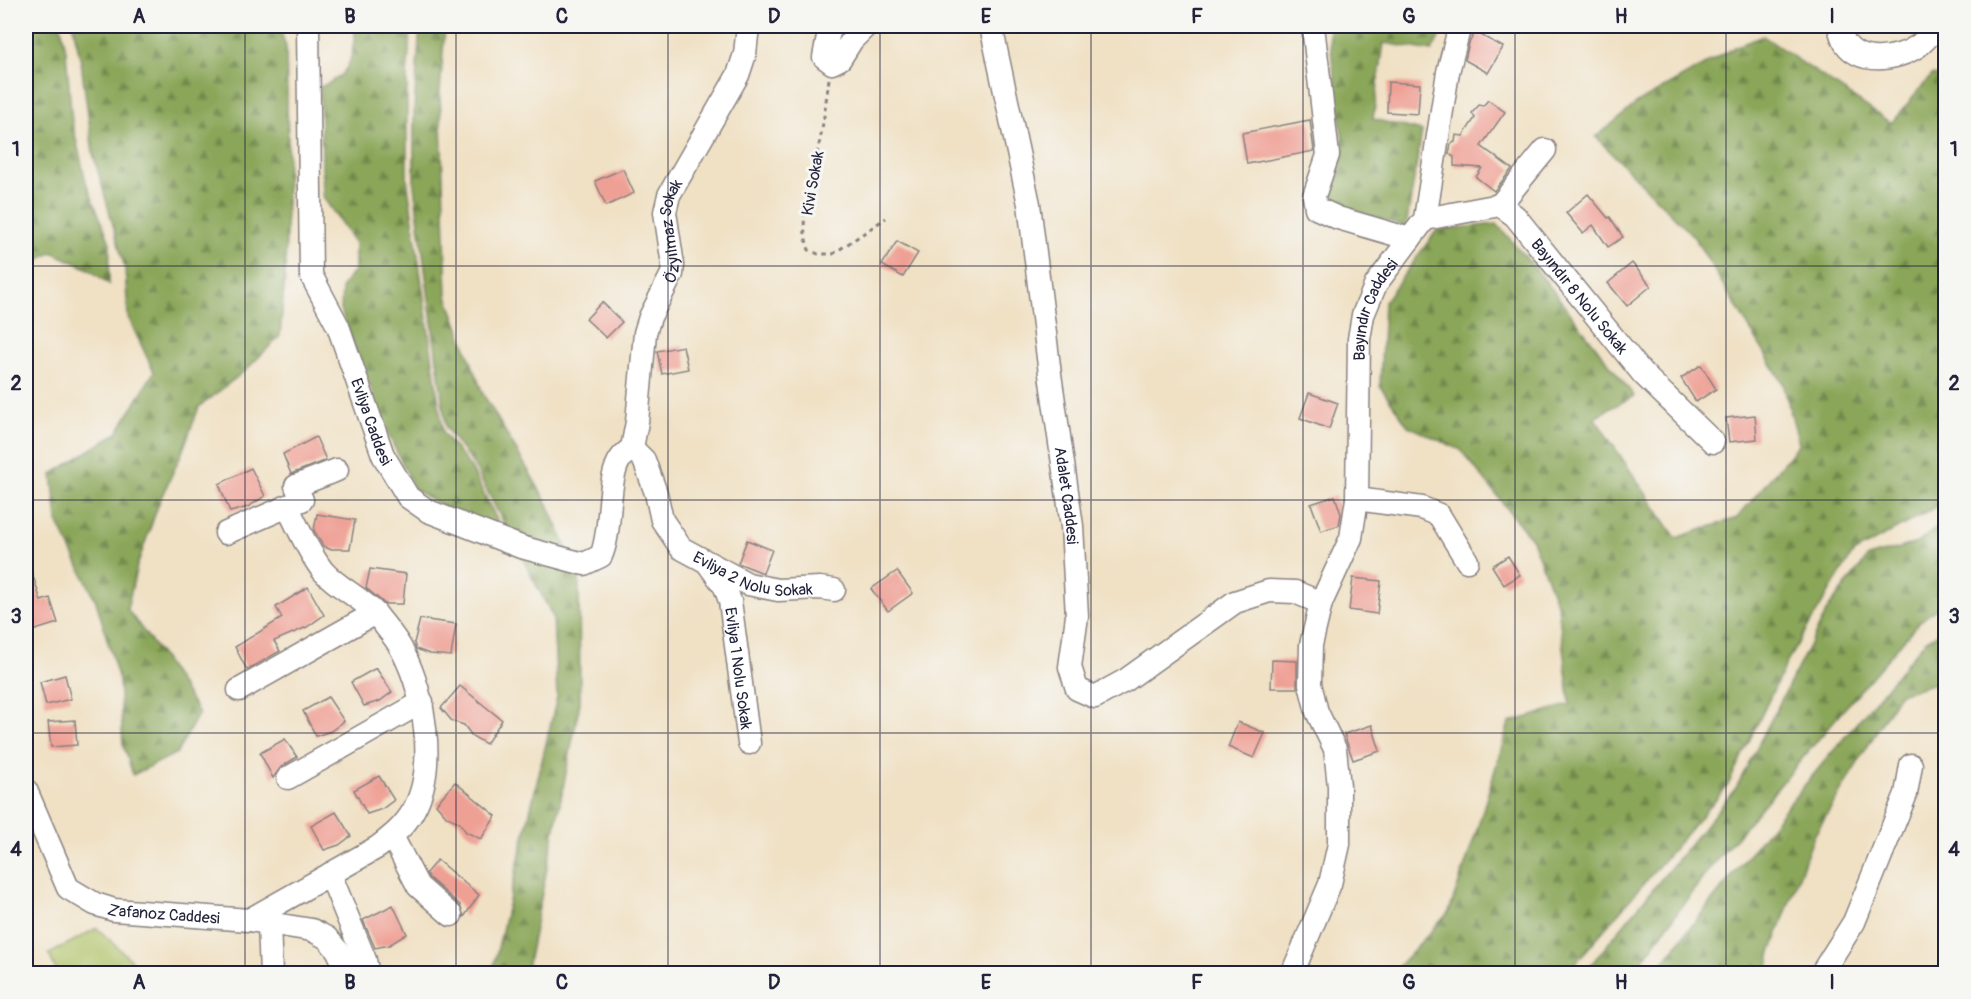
<svg xmlns="http://www.w3.org/2000/svg" width="1971" height="999" font-family="Pangolin,sans-serif">
  <defs>
    <pattern id="forest-firs" width="22" height="20" patternUnits="userSpaceOnUse" patternTransform="scale(1.5)"><rect width="22" height="20" fill="#8aa659"/><path d="M5 1l3.5 6h-7zM16 11l3.5 6h-7z" fill="#70874b"/></pattern>
  </defs>
  <rect width="100%" height="100%" fill="#f6f6f2"/>
  <filter id="ink" filterUnits="userSpaceOnUse"><feTurbulence type="fractalNoise" baseFrequency=".0167" numOctaves="2"/><feDisplacementMap in="SourceGraphic" scale="12" xChannelSelector="R" yChannelSelector="G"/><feConvolveMatrix kernelMatrix="1 2 1 2 8 2 1 2 1" color-interpolation-filters="sRGB"/></filter>
  <filter id="wash" filterUnits="userSpaceOnUse"><feTurbulence type="fractalNoise" baseFrequency=".008" numOctaves="4" result="noise"/><feDisplacementMap in="SourceGraphic" scale="24" xChannelSelector="R" yChannelSelector="G"/><feGaussianBlur stdDeviation="1.35" result="paint"/><feColorMatrix in="noise" values="0 0 0 0 0 0 0 0 0 0 0 0 0 0 0 0 0 1.4 0 .05"/><feComposite in="paint" operator="in"/></filter>
  <g filter="url(#wash)">
    <rect width="100%" height="100%" fill="#f0e1c5"/>
    <g fill="url(#forest-firs)" stroke="#56644a" stroke-width="1.5">
      <path d="M26 26H61L66 51 72 122 86 182 110 243 109 284 89 269 52 252 26 267Z"/>
      <path d="M73 26H279L286 47 288 147 285 276 280 336 246 370 199 407 181 455 160 500 137 566 127 609 162 656 199 713 177 753 133 775 123 744 119 680 96 601 57 521 52 474 117 433 154 372 128 317 125 268 93 153 81 62Z"/>
      <path d="M356 26H411L407 76V178L443 433 471 468 503 532 446 508 415 490 390 438 341 311 342 287 355 269V243L323 197 320 87C354 74 351 58 356 26Z"/>
      <path d="M420 26H445L440 92 447 296 483 394 548 504 579 578 580 703 526 973H492L557 697 553 617 473 464 446 428 414 186V110Z"/>
      <path d="M1328 26H1445L1432 51 1384 43 1373 119 1422 131 1406 227 1331 203 1344 151Z"/>
      <path d="M1763 36 1891 123 1932 75 1945 77V502L1853 553 1789 658 1728 785 1567 973H1392L1449 912 1476 833 1509 723 1570 704 1558 607 1532 540 1461 450 1408 426 1380 386 1384 302 1437 230 1497 224 1541 275 1634 396 1594 417 1676 538 1737 518 1799 444 1783 383 1694 237 1596 137 1637 103 1737 46Z"/>
      <path d="M1945 521V602L1919 622 1833 722 1707 872 1633 973H1584L1736 788 1829 607 1868 557 1917 543Z"/>
      <path d="M1945 629V680L1899 694 1814 836 1771 952 1767 973H1654L1798 793 1925 641Z"/>
    </g>
    <path fill="#aec063" stroke="#68714f" stroke-width="1.5" d="M97 928 144 972V973H57L49 954Z"/>
    <g id="blocks">
      <g fill="#efa095">
        <path d="M1475 32 1503 47 1488 73 1465 60 1469 43Z"/>
        <path d="M1388 82 1420 84 1418 114 1387 112Z"/>
        <path d="M1488 100 1505 112 1481 146 1512 169 1494 191 1476 177 1482 168 1454 166V157L1449 154 1451 144 1455 142 1456 135 1463 136 1475 118 1472 113 1479 105 1483 106Z"/>
        <path d="M1310 120 1314 151 1247 164 1242 133Z"/>
        <path d="M623 169 634 193 606 206 595 181Z"/>
        <path d="M1588 194 1608 218 1610 217 1623 237 1608 247 1593 225 1583 233 1566 213Z"/>
        <path d="M897 241 918 253 903 277 882 265Z"/>
        <path d="M1632 263 1651 286 1627 306 1608 283Z"/>
        <path d="M602 302 622 322 606 338 586 319Z"/>
        <path d="M683 346 688 369 662 374 657 351Z"/>
        <path d="M1701 365 1716 389 1696 402 1681 378Z"/>
        <path d="M1309 393 1338 403 1329 429 1300 418Z"/>
        <path d="M1755 415 1757 439 1729 442 1726 418Z"/>
        <path d="M316 437 326 460 291 474 283 454Z"/>
        <path d="M251 468 265 496 248 507 230 512 219 484Z"/>
        <path d="M1335 496 1341 514 1339 525 1321 531 1311 504Z"/>
        <path d="M317 514 355 520 350 549H329L323 546 314 530Z"/>
        <path d="M747 540 772 550 763 573 738 563Z"/>
        <path d="M1508 556 1520 575 1504 585 1492 566Z"/>
        <path d="M28 560 41 601 50 598 58 623 32 631 26 611V561Z"/>
        <path d="M370 569 406 574 403 604H385L366 588Z"/>
        <path d="M897 571 913 593 888 611 871 589Z"/>
        <path d="M1353 578 1381 581 1377 614 1349 610Z"/>
        <path d="M308 587 324 615 307 627 274 641 280 651 247 670 235 647 282 618 276 607Z"/>
        <path d="M420 619 456 624 451 656 430 654 416 649 414 643Z"/>
        <path d="M1272 660 1297 661V688H1271Z"/>
        <path d="M376 668 392 692 380 701 364 706 351 682Z"/>
        <path d="M65 675 71 699 46 705 40 682Z"/>
        <path d="M460 686 502 720 486 744 472 736 464 725 452 721 441 708Z"/>
        <path d="M328 697 344 721 331 731 316 736 303 711Z"/>
        <path d="M75 720 77 745 51 747 48 722Z"/>
        <path d="M1238 722 1265 733 1254 758 1228 747Z"/>
        <path d="M1372 725 1380 751 1353 760 1344 734Z"/>
        <path d="M285 739 297 757 281 767 273 778 260 753Z"/>
        <path d="M379 776 394 800 382 809 367 814 354 790Z"/>
        <path d="M455 782 496 816 481 839 466 832 459 822 447 817 436 804Z"/>
        <path d="M336 812 351 836 339 845 324 850 311 826Z"/>
        <path d="M437 860 479 895 464 917 460 905 429 878 426 873Z"/>
        <path d="M393 905 407 934 389 945 375 948 363 920Z"/>
      </g>
    </g>
  </g>
  <g filter="url(#ink)">
    <use href="#blocks" fill-opacity="0" stroke="#898280" stroke-width="1.5"/>
    <g fill="none" stroke-linecap="round" stroke-linejoin="round">
      <g stroke="#898280" stroke-width="25">
        <g id="minor">
          <path id="s1" d="M308 26 311 275 338 326 383 455 408 497 428 511 521 547 584 564 601 556C613 529 606 478 621 458 624 454 628 451 632 448"/>
          <path d="M830 26 824 57 832 63 840 59 852 40 866 26"/>
          <path id="s2" d="M991 26 1029 204 1050 374 1072 526 1077 616 1070 667 1077 689 1095 697 1126 680 1235 602 1269 591 1295 592 1321 603"/>
          <path d="M1313 26 1328 155 1314 196 1316 208 1338 218 1410 239"/>
          <path d="M1839 26C1840 30 1841 35 1843 39 1856 67 1898 60 1918 46 1926 40 1932 32 1938 26"/>
          <path d="M1500 205 1545 150"/>
          <path id="s3" d="M1425 219 1500 205 1515 216 1643 374 1713 442"/>
          <path id="s4" d="M632 448 637 422 645 333 650 317 672 274 673 265 665 212 669 195 738 75 745 54 748 26"/>
          <path id="s5" d="M632 448 644 460 656 493 662 520 681 548 748 584 778 590 820 588 834 590"/>
          <path d="M1357 499 1422 508 1439 515 1467 561"/>
          <path d="M226 533 302 500 296 486 337 470"/>
          <path id="s6" d="M709 565 725 587 730 601 749 743"/>
          <path d="M239 690 375 613"/>
          <path d="M288 778 422 702"/>
          <path id="s7" d="M26 790 68 888 95 904 114 910 249 920 312 930 327 938 338 951 348 974"/>
          <path d="M392 836 418 886 451 915"/>
          <path d="M330 874 365 960 368 974"/>
          <path d="M249 920 378 847C391 837 405 826 413 811 438 768 424 693 403 652 397 639 385 626 376 614 361 597 338 588 323 571 308 552 298 527 287 506"/>
          <path d="M269 923 271 974"/>
          <path id="s8" d="M1292 974 1330 884 1339 844V786L1335 749 1317 712 1310 684 1311 645 1321 603 1351 538 1357 499 1359 339 1363 315 1376 284 1425 219 1448 72 1458 33 1462 26"/>
          <path d="M1821 974 1854 922 1906 794 1911 765"/>
        </g>
      </g>
      <path stroke="#898280" stroke-width="3" stroke-dasharray="4.5 4.5" stroke-linecap="butt" d="M829 79C826 100 824 120 820 140 813 175 796 215 809 250L818 254H833L886 218"/>
      <use href="#minor" stroke="#fff" stroke-width="22"/>
    </g>
  </g>
  <path fill="none" stroke="#22223b" stroke-width="1.5" stroke-opacity="0.55" d="M245 26V974M456 26V974M668 26V974M880 26V974M1091 26V974M1303 26V974M1515 26V974M1726 26V974M26 266H1946M26 500H1946M26 733H1946"/>
  <g text-anchor="middle" stroke-width="6" stroke-linejoin="round" paint-order="stroke">
    <g font-size="16" fill="#22223b" stroke="#f6f6f2">
      <text transform="translate(812 183) rotate(-80)" y="6">Kivi Sokak</text>
      <text dy="6" stroke="none"><textPath href="#s4" startOffset="225">Özyılmaz Sokak</textPath></text>
      <text dy="6" stroke="none"><textPath href="#s3" startOffset="198">Bayındır 8 Nolu Sokak</textPath></text>
      <text dy="6" stroke="none"><textPath href="#s8" startOffset="690">Bayındır Caddesi</textPath></text>
      <text dy="6" stroke="none"><textPath href="#s1" startOffset="408">Evliya Caddesi</textPath></text>
      <text dy="6" stroke="none"><textPath href="#s2" startOffset="476">Adalet Caddesi</textPath></text>
      <text dy="6" stroke="none"><textPath href="#s5" startOffset="192">Evliya 2 Nolu Sokak</textPath></text>
      <text dy="6" stroke="none"><textPath href="#s6" startOffset="110">Evliya 1 Nolu Sokak</textPath></text>
      <text dy="6" stroke="none"><textPath href="#s7" startOffset="208">Zafanoz Caddesi</textPath></text>
    </g>
  </g>
  <rect width="1971" height="999" fill="none" stroke="#f6f6f2" stroke-width="66"/>
  <rect x="33" y="33" width="1905" height="933" fill="none" stroke="#22223b" stroke-width="2"/>
  <g font-size="20" text-anchor="middle" font-weight="bold" fill="#22223b">
    <text x="139" y="23">A</text>
    <text x="350" y="23">B</text>
    <text x="562" y="23">C</text>
    <text x="774" y="23">D</text>
    <text x="986" y="23">E</text>
    <text x="1197" y="23">F</text>
    <text x="1409" y="23">G</text>
    <text x="1621" y="23">H</text>
    <text x="1832" y="23">I</text>
    <text x="16" y="156">1</text>
    <text x="1954" y="156">1</text>
    <text x="16" y="390">2</text>
    <text x="1954" y="390">2</text>
    <text x="16" y="623">3</text>
    <text x="1954" y="623">3</text>
    <text x="16" y="856">4</text>
    <text x="1954" y="856">4</text>
    <text x="139" y="989">A</text>
    <text x="350" y="989">B</text>
    <text x="562" y="989">C</text>
    <text x="774" y="989">D</text>
    <text x="986" y="989">E</text>
    <text x="1197" y="989">F</text>
    <text x="1409" y="989">G</text>
    <text x="1621" y="989">H</text>
    <text x="1832" y="989">I</text>
  </g>
</svg>
